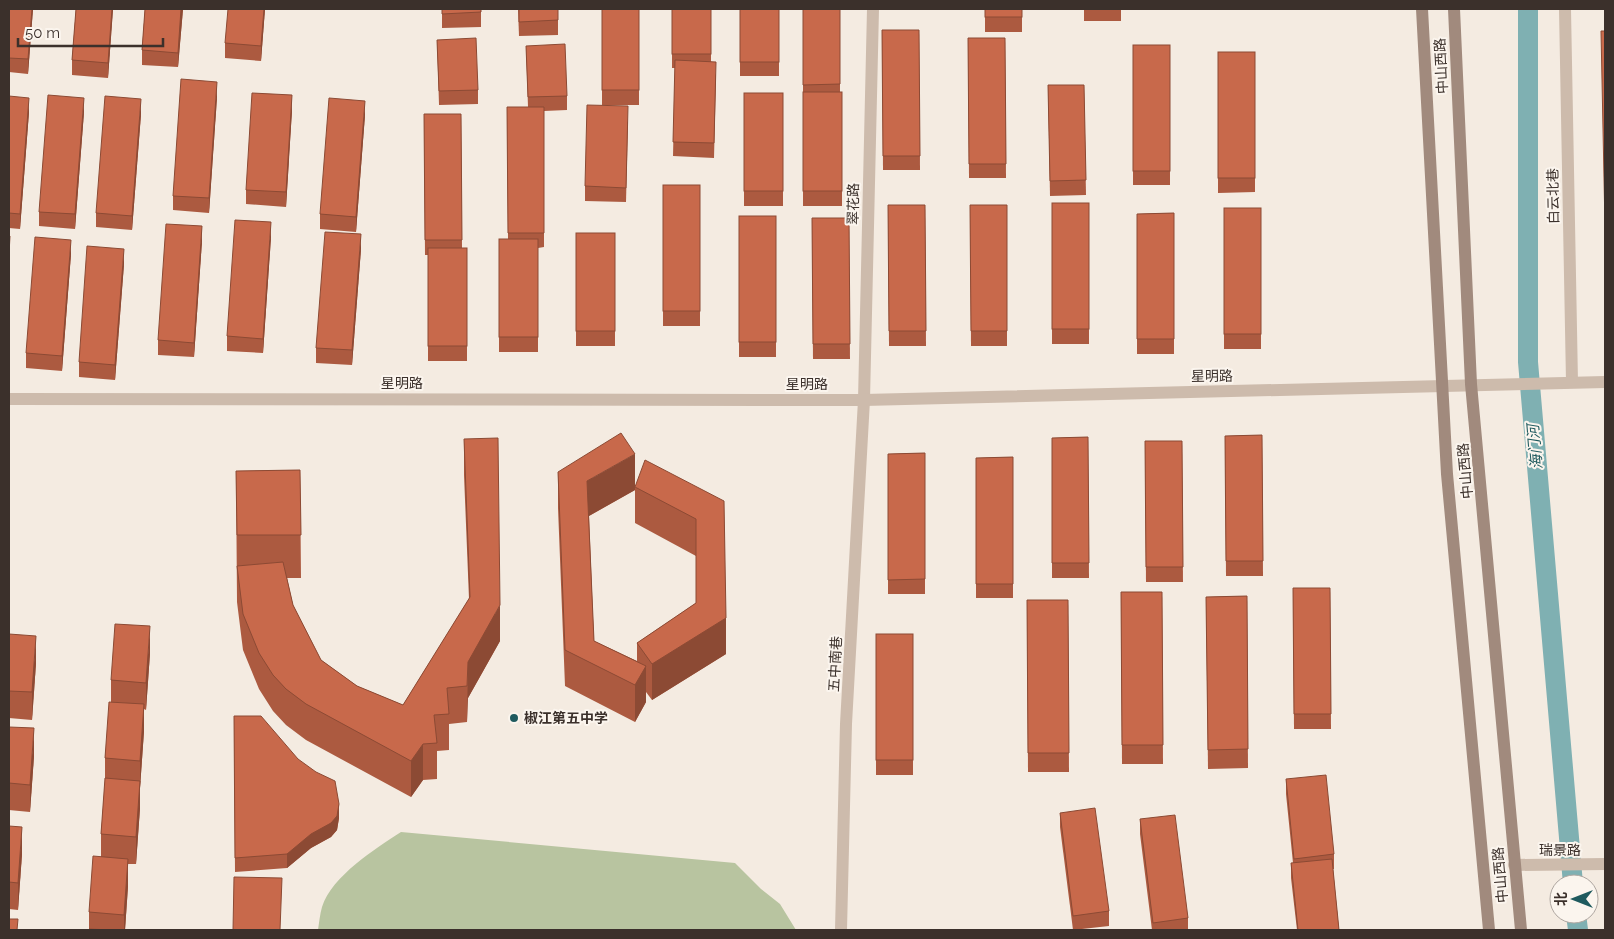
<svg xmlns="http://www.w3.org/2000/svg" width="1614" height="939" font-family="Raleway,'Noto Sans SC',sans-serif">
  <rect width="100%" height="100%" fill="#f4ebe1"/>
  <path fill="#b8c4a0" d="M401 832 735 863 761 889 780 904 796 930H318C319 923 320 914 322 907 332 876 375 849 401 832Z"/>
  <g fill="none" stroke-linecap="round" stroke-linejoin="round">
    <g stroke="#7fb0b2" stroke-width="20">
      <path d="M1528 9V362L1573 884"/>
      <path d="M1576 914 1578 930"/>
    </g>
    <g stroke="#cdbbac" stroke-width="12">
      <path d="M1565 9 1572 382"/>
      <path d="M1514 865 1605 864"/>
      <path d="M841 930 846 724 864 400 873 9"/>
    </g>
    <path stroke="#cdbbac" stroke-width="12" d="M9 399 864 400 1605 382"/>
    <g stroke="#a18a7d" stroke-width="12">
      <path d="M1422 9 1447 474 1489 930"/>
      <path d="M1454 9 1471 384 1521 930"/>
    </g>
  </g>
  <g fill="#ac5a40" fill-rule="evenodd">
    <path d="M9 9H33L28 74 9 72Z"/>
    <path d="M76 9H113L108 78 72 75V60Z"/>
    <path d="M145 9H183L178 67 142 65V50Z"/>
    <path d="M265 9 261 61 225 58V43Z"/>
    <path d="M442 9H481V27L442 28Z"/>
    <path d="M518 9H558V35L519 36Z"/>
    <rect x="602" y="9" width="37" height="96"/>
    <path d="M672 9H711V61L716 76 714 158 673 156 675 68H672Z"/>
    <rect x="740" y="9" width="39" height="67"/>
    <path d="M803 9H840V92H842V206H803Z"/>
    <rect x="985" y="9" width="37" height="23"/>
    <rect x="1084" y="9" width="37" height="12"/>
    <path d="M882 30H919L920 170H883Z"/>
    <path d="M968 38H1005L1006 178H969Z"/>
    <path d="M437 40 478 90V104L439 105Z"/>
    <rect x="1133" y="45" width="37" height="140"/>
    <path d="M526 46 567 96V110L544 111V247L538 248V352H499V239H508L507 107H528Z"/>
    <path d="M1218 52H1255V192L1218 193Z"/>
    <path d="M1048 85H1084L1086 195 1050 196Z"/>
    <rect x="744" y="93" width="39" height="113"/>
    <path d="M9 96 29 112 20 229 9 228Z"/>
    <path d="M217 97 209 213 173 210V196Z"/>
    <path d="M292 110 286 207 246 204V190Z"/>
    <path d="M84 112 75 229 39 226V212Z"/>
    <path d="M141 114 132 230 96 227V213Z"/>
    <path d="M424 114H461L462 248H467V361H428V255H425Z"/>
    <path d="M365 115 356 232 320 229V214Z"/>
    <path d="M628 121 626 202 585 201V186Z"/>
    <rect x="663" y="185" width="37" height="141"/>
    <rect x="1052" y="203" width="37" height="141"/>
    <path d="M888 205H925L926 346H889Z"/>
    <path d="M970 205H1007V346H971Z"/>
    <rect x="1224" y="208" width="37" height="141"/>
    <path d="M1174 213V354H1137V214Z"/>
    <rect x="739" y="216" width="37" height="141"/>
    <path d="M812 218H849L850 359H813Z"/>
    <rect x="576" y="233" width="39" height="113"/>
    <path d="M271 237 263 353 227 351V336Z"/>
    <path d="M202 241 194 357 158 355V340Z"/>
    <path d="M361 249 352 365 316 363V348Z"/>
    <path d="M71 254 62 371 26 368V353Z"/>
    <path d="M124 264 115 380 79 377V362Z"/>
    <path d="M1262 435 1263 576H1226L1225 436Z"/>
    <path d="M1088 437 1089 578H1052V438Z"/>
    <path d="M464 439 500 641 468 698 467 722 449 724V750L437 751V779L423 780 411 797 306 740 286 725 273 711 259 689 243 650 237 602 236 471 300 470 301 578H287L293 605 321 660 357 686 403 705 469 599 464 475Z"/>
    <path d="M1145 441H1182L1183 582H1146Z"/>
    <path d="M925 453V594H888V454Z"/>
    <path d="M1013 457V598H976V458Z"/>
    <path d="M558 472 635 487 724 501 726 654 652 700 646 692V702L635 722 565 686 558 508ZM635 490V523L696 556V603L637 643V661L594 641 589 516Z"/>
    <path d="M1293 588H1330L1331 729H1294Z"/>
    <path d="M1121 592H1162L1163 764H1122Z"/>
    <path d="M1247 596 1248 768 1208 769 1206 597Z"/>
    <path d="M1027 600H1068L1069 772H1028Z"/>
    <path d="M9 634 36 663 32 720 9 718Z"/>
    <rect x="876" y="634" width="37" height="141"/>
    <path d="M150 653 146 710 144 709V731L140 788V808L136 864H128V886L125 930H89V912L101 857V834L105 782V758L111 702V680Z"/>
    <path d="M234 716 339 818 337 830 331 837 311 848 287 868 235 872Z"/>
    <path d="M9 727 34 756 30 812 9 810Z"/>
    <path d="M1286 779 1334 854V869H1333L1339 930H1297L1291 878V863H1293L1286 794Z"/>
    <path d="M1060 813 1109 911V926L1073 930 1060 827Z"/>
    <path d="M1140 819 1188 918V930H1152L1140 834Z"/>
    <path d="M9 826 22 854 18 910 9 909Z"/>
  </g>
  <g fill="#8c4a34">
    <path d="M32 9H33L28 74V59Z"/>
    <path d="M112 9H113L108 78V63Z"/>
    <path d="M181 9H183L178 67V53Z"/>
    <path d="M264 9H265L261 61V46Z"/>
    <path d="M217 82V97L209 213V198Z"/>
    <path d="M292 95V110L286 207V192Z"/>
    <path d="M29 98V112L20 229V214Z"/>
    <path d="M84 98V112L75 229V214Z"/>
    <path d="M141 99V114L132 230V216Z"/>
    <path d="M365 101V115L356 232V217Z"/>
    <path d="M271 222V237L263 353V339Z"/>
    <path d="M202 226V241L194 357V343Z"/>
    <path d="M361 234V249L352 365V350Z"/>
    <path d="M10 236V250L9 269V254Z"/>
    <path d="M71 240V254L62 371V356Z"/>
    <path d="M124 249V264L115 380V365Z"/>
    <path d="M635 454V490L587 517V481Z"/>
    <path d="M500 605V641L468 698 467 722 468 662Z"/>
    <path d="M726 618V654L652 700V664Z"/>
    <path d="M150 626V653L146 710V683Z"/>
    <path d="M36 636V663L32 720V692Z"/>
    <path d="M646 666V702L635 722V685Z"/>
    <path d="M144 704V731L140 788V761Z"/>
    <path d="M34 728V756L30 812V785Z"/>
    <path d="M423 744V780L411 797V761Z"/>
    <path d="M140 781V808L136 864V837Z"/>
    <path d="M339 804V818L337 830 331 837 311 848 287 868V854L311 834Z"/>
    <path d="M22 827V854L18 910V883Z"/>
    <path d="M128 859V886L125 930H124V915Z"/>
  </g>
  <g fill="#c8694b" stroke="#8c4a34">
    <path d="M9 9H32L28 59 9 58Z"/>
    <path d="M76 9H112L108 63 72 60Z"/>
    <path d="M145 9H181L178 53 142 50Z"/>
    <path d="M228 9H264L261 46 225 43Z"/>
    <path d="M442 9H481V12L442 14Z"/>
    <path d="M519 9H558V20L519 22Z"/>
    <rect x="602" y="9" width="37" height="81"/>
    <rect x="672" y="9" width="39" height="45"/>
    <rect x="740" y="9" width="39" height="53"/>
    <path d="M803 9H840V84L803 85Z"/>
    <rect x="985" y="9" width="37" height="8"/>
    <path d="M882 30H919L920 156H883Z"/>
    <path d="M1601 31H1605V227Z"/>
    <path d="M476 38 478 90 439 91 437 40Z"/>
    <path d="M968 38H1005L1006 164H969Z"/>
    <path d="M565 44 567 96 528 97 526 46Z"/>
    <rect x="1133" y="45" width="37" height="126"/>
    <rect x="1218" y="52" width="37" height="126"/>
    <path d="M675 60 716 62 714 143 673 142Z"/>
    <path d="M181 79 217 82 209 198 173 196Z"/>
    <path d="M1048 85H1084L1086 180 1050 181Z"/>
    <rect x="803" y="92" width="39" height="99"/>
    <path d="M252 93 292 95 286 192 246 190Z"/>
    <rect x="744" y="93" width="39" height="98"/>
    <path d="M48 95 84 98 75 214 39 212Z"/>
    <path d="M9 96 29 98 20 214 9 213Z"/>
    <path d="M105 96 141 99 132 216 96 213Z"/>
    <path d="M329 98 365 101 356 217 320 214Z"/>
    <path d="M587 105 628 106 626 188 585 186Z"/>
    <path d="M507 107H544V233H508Z"/>
    <path d="M424 114H461L462 240H425Z"/>
    <rect x="663" y="185" width="37" height="126"/>
    <rect x="1052" y="203" width="37" height="126"/>
    <path d="M888 205H925L926 331H889Z"/>
    <path d="M970 205H1007V331H971Z"/>
    <rect x="1224" y="208" width="37" height="126"/>
    <path d="M1174 213V339H1137V214Z"/>
    <rect x="739" y="216" width="37" height="126"/>
    <path d="M812 218H849L850 344H813Z"/>
    <path d="M235 220 271 222 263 339 227 336Z"/>
    <path d="M166 224 202 226 194 343 158 340Z"/>
    <path d="M325 232 361 234 352 350 316 348Z"/>
    <rect x="576" y="233" width="39" height="98"/>
    <path d="M9 236H10L9 254Z"/>
    <path d="M35 237 71 240 62 356 26 353Z"/>
    <rect x="499" y="239" width="39" height="98"/>
    <path d="M87 246 124 249 115 365 79 362Z"/>
    <rect x="428" y="248" width="39" height="98"/>
    <path d="M621 433 635 454 587 481 594 641 646 666 635 685 565 650 558 472Z"/>
    <path d="M1262 435 1263 561H1226L1225 436Z"/>
    <path d="M1088 437 1089 563H1052V438Z"/>
    <path d="M498 438 500 605 468 662 467 686 447 688 449 714 434 715 437 743 423 744 411 761 306 704 286 689 273 675 259 653 243 614 237 566 283 562 293 605 321 660 357 686 403 705 470 597 464 439Z"/>
    <path d="M1145 441H1182L1183 567H1146Z"/>
    <path d="M925 453V579L888 580V454Z"/>
    <path d="M1013 457V584H976V458Z"/>
    <path d="M645 460 724 501 726 618 652 664 637 643 696 603V519L635 487Z"/>
    <path d="M300 470 301 535H237L236 471Z"/>
    <path d="M1293 588H1330L1331 714H1294Z"/>
    <path d="M1121 592H1162L1163 745H1122Z"/>
    <path d="M1247 596 1248 749 1208 750 1206 597Z"/>
    <path d="M1027 600H1068L1069 753H1028Z"/>
    <path d="M115 624 150 626 146 683 111 680Z"/>
    <path d="M9 634 36 636 32 692 9 691Z"/>
    <rect x="876" y="634" width="37" height="126"/>
    <path d="M109 702 144 704 140 761 105 758Z"/>
    <path d="M234 716H261L298 759 316 772 335 781 339 804 337 816 331 823 311 834 287 854 235 858Z"/>
    <path d="M9 727 34 728 30 785 9 783Z"/>
    <path d="M1326 775 1334 854 1294 859 1286 779Z"/>
    <path d="M105 778 140 781 136 837 101 834Z"/>
    <path d="M1095 808 1109 911 1073 916 1060 813Z"/>
    <path d="M1175 815 1188 918 1153 923 1140 819Z"/>
    <path d="M9 826 22 827 18 883 9 882Z"/>
    <path d="M93 856 128 859 124 915 89 912Z"/>
    <path d="M1332 859 1339 930H1298L1291 863Z"/>
    <path d="M234 877 282 878 280 930H233Z"/>
    <path d="M9 919H18L17 930H9Z"/>
    <path d="M89 929 111 930H89Z"/>
  </g>
  <circle fill="#1f5a5e" stroke="#fbf5ee" stroke-width="2" cx="514" cy="718" r="5"/>
  <g text-anchor="middle" stroke-width="4" stroke-linejoin="round" paint-order="stroke">
    <g font-size="14" fill="#3b302b" stroke="#fbf5ee">
      <text transform="translate(1441 66) rotate(-93)" y="5">中山西路</text>
      <text transform="translate(1553 196) rotate(-91)" y="5">白云北巷</text>
      <text transform="translate(853 204) rotate(-89)" y="5">翠花路</text>
      <text transform="translate(1212 376) rotate(-1)" y="5">星明路</text>
      <text x="402" y="388">星明路</text>
      <text x="807" y="389">星明路</text>
      <text transform="translate(1465 471) rotate(-95)" y="5">中山西路</text>
      <text transform="translate(835 664) rotate(-87)" y="5">五中南巷</text>
      <text x="1560" y="855">瑞景路</text>
      <text transform="translate(1500 875) rotate(-95)" y="5">中山西路</text>
    </g>
    <g font-size="14" font-weight="bold" fill="#3b302b" stroke="#fbf5ee" text-anchor="start">
      <text x="524" y="723">椒江第五中学</text>
    </g>
    <g font-size="15" font-style="italic" fill="#1f5a5e" stroke="#fbf5ee">
      <text transform="translate(1535 447) rotate(-95)" y="5">海门河</text>
    </g>
  </g>
  <rect width="1614" height="939" fill="none" stroke="#3b302b" stroke-width="20"/>
  <g transform="translate(1574 899) rotate(270)"><circle r="24" fill="#fbf5ee" stroke="#aea6a0"/>
  <path d="M0-4L9 19L0 12L-9 19Z" fill="#1f5a5e"/>
  <text y="-8" font-size="14" font-weight="bold" text-anchor="middle" fill="#3b302b">北</text>
  </g>
  <path d="M18 38v8h145v-8" fill="none" stroke="#3b302b" stroke-width="2.5"/>
  <text x="25" y="38" font-size="15" fill="#3b302b" stroke="#fbf5ee" stroke-width="4" paint-order="stroke">50 m</text>
</svg>
